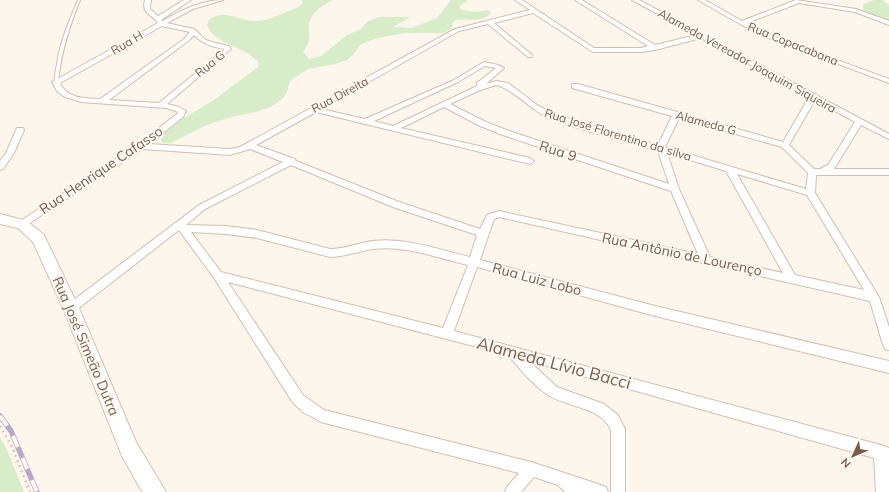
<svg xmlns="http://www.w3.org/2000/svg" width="889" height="492" font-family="Mulish,sans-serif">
  <rect width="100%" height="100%" fill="#fdf6ec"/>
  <g fill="#d8ecc9">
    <path d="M301 0H333C324 4 312 12 310 21 306 36 315 36 303 52L309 59 321 56 347 35 361 29 368 21 380 17H410L393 27 412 28 437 18 451 0H468L460 6 459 8C469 13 478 12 488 10L491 13C483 24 467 17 456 20L453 22 452 28 444 33H406L377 38 360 45 354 54 347 60 335 64 308 69 290 81C288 86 288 94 283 98 267 114 242 113 222 120 204 125 187 135 171 143H163L161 140 162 135 171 126 214 100 258 67 259 63C244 45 214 45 207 25L209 20C224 8 237 20 253 21 268 22 285 12 298 7L303 3Z"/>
    <path d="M874 0H882L889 5V21L864 12 863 6 864 4Z"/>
    <path d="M0 437 8 452 24 492H0Z"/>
  </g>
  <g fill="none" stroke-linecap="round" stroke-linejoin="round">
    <g stroke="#d1beb0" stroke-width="2">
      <path id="service" d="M78 0H80C69 27 61 53 58 82L55 83C54 77 56 70 57 64 60 42 69 21 78 0Z"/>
    </g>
    <g stroke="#d1beb0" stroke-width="2">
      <g id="minor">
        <path d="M145 0H151L150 9 158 16 184 0H191L161 20 162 21C181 11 200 0 223 0L193 9 167 23 194 29 206 40 215 43 229 46 231 49 167 104 179 107 186 111 183 117 149 144 230 149 240 147 455 29 530 10 515 0H522L594 48H641L648 46 575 0H582L655 45 696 35 632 0H639L889 134V139L861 125 834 169H889V175H816L815 193 879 297 889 327V350L885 349 883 345 870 301 499 217 494 219 480 260 655 306 889 361V373L655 316 477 267 454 331 881 445 889 448V492H876L874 458 529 361 557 387 604 404 618 415 625 429V492H611V430C600 406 568 408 548 395 532 384 520 369 508 355L228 282 303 395 324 410 531 462 601 485 606 487 608 492H565L558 485 534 477 521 492H505L507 487 519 473 321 422 303 412 293 403 214 278 179 230 75 311 71 313 67 311 65 308 67 305 199 205 283 162 250 149 230 155 143 149 25 226H19L17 224 19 222 138 144 177 114 178 112 166 108 81 102 63 96 57 91 52 82 158 23C152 14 141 14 145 0ZM533 13 593 52H641L655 50 701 38 809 97 783 142 578 84H572V88L672 116 658 145 556 115 537 105 508 83 496 81 486 84 504 68 498 65 484 62 454 80 365 119 321 109 459 31 488 24 528 57H532V55L494 23ZM162 26 190 32 184 39 100 99C85 98 67 99 60 83ZM194 35C203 44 212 47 225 49L159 103 109 100 188 41ZM485 66 496 68 477 83V86L393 126 374 121 458 82ZM496 85C514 89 532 112 551 119 585 132 623 140 658 151L669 184 509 131 486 122 450 104 478 91ZM815 100 855 122 828 165 820 169H814L789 145ZM444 107 480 126 503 135 671 191 698 254 499 211 487 215 480 229 399 202 296 161 295 159 256 145 316 112 530 164 534 161 530 158 401 128ZM679 118 782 147 808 173 806 189 665 147ZM667 153 726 171 783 273 710 257 679 189ZM291 165 393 207 477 235 470 257C440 250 405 237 373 241 358 243 345 249 330 249L257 230 226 226 186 225 205 209ZM737 174 807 195 864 290 795 275ZM191 232 226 234 257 238 330 257C345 257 358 251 373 249 404 245 438 258 468 265L443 328 221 272Z"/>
        <path d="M698 0H705L742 21 796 0 856 9 889 21V25L855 12 799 3 747 23 775 37 889 79V83L771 39 740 24Z"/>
        <path d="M17 128H23L24 130 14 153 3 169 0 170V161L6 153Z"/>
      </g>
    </g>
    <g stroke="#d6c0b0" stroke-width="2">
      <path id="secondary" d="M0 214 27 221 44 235 79 308 136 442 166 492H143L140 488 122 456 63 308 33 242 18 228 0 224Z"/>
    </g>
    <path stroke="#d9b8a5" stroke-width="2.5" stroke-dasharray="1.5 4" stroke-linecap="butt" d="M0 426 12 447 30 492"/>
    <use href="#service" fill="#fff" fill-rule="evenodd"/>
    <use href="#minor" fill="#fff" fill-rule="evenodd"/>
    <use href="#secondary" fill="#fff" fill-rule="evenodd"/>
    <g stroke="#b9a8c9" stroke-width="5.5">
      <path id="rail" d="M0 416 11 431 37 492"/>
    </g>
    <use href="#rail" stroke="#fffaf3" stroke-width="4" stroke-dasharray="12" stroke-linecap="butt"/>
  </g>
  <g text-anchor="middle" stroke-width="4" stroke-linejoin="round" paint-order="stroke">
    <g font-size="12" fill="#7a5c4d" stroke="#fffaf3">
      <text transform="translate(127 43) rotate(-30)" y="4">Rua H</text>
      <text transform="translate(793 44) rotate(22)" y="4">Rua Copacabana</text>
      <text transform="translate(747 61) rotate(29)" y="4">Alameda Vereador Joaquim Siqueira</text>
      <text transform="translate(210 64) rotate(-39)" y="4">Rua G</text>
      <text transform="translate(340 95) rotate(-28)" y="4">Rua Direita</text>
      <text transform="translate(706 123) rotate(15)" y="4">Alameda G</text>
      <text transform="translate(618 135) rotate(17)" y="4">Rua José Florentino da silva</text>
    </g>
    <g font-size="14" fill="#7a5c4d" stroke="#fffaf3">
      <text transform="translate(558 151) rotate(18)" y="5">Rua 9</text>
      <text transform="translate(101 170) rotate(-34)" y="5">Rua Henrique Cafasso</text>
      <text transform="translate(682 254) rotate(12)" y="5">Rua Antônio de Lourenço</text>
      <text transform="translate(537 279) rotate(15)" y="5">Rua Luiz Lobo</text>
      <text transform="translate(86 346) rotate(67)" y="5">Rua José Simeão Dutra</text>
    </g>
    <g font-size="17" fill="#7a5c4d" stroke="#fffaf3">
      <text transform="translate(554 363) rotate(15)" y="6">Alameda Lívio Bacci</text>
    </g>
  </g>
  <g transform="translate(853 456) rotate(226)" stroke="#fffaf3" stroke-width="3" paint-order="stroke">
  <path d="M0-3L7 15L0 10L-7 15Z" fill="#7a5c4d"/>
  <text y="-6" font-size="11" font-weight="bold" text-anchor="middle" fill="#7a5c4d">N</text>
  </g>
</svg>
